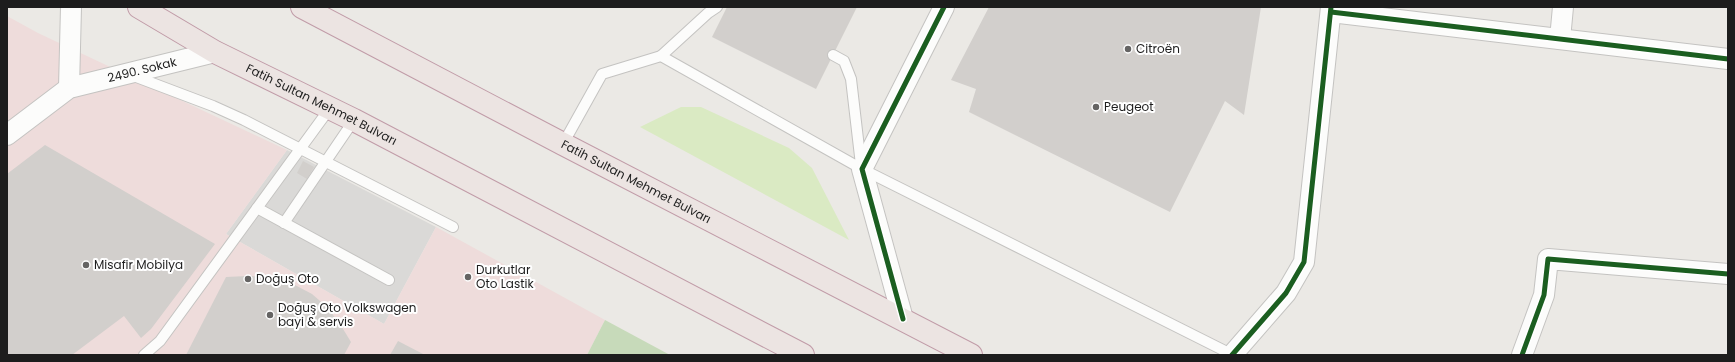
<svg xmlns="http://www.w3.org/2000/svg" width="1735" height="362" font-family="Poppins,sans-serif">
  <rect width="100%" height="100%" fill="#ebe9e5"/>
  <path fill="#dad9d7" d="M287 150 436 227 384 324 226 234Z"/>
  <path fill="#eedcdb" d="M7 16 38 33 287 150 226 234 384 324 436 227 605 320 587 355H7Z"/>
  <path fill="#daeac3" d="M681 107H701L789 148 812 168 849 240 640 127Z"/>
  <path fill="#c7daba" d="M605 320 670 355H587Z"/>
  <g fill="#d2cfcc">
    <path d="M727 7H857L816 89 712 37Z"/>
    <path d="M989 7H1261L1244 115 1225 101 1170 212 969 112 976 89 951 80Z"/>
    <path d="M45 145 215 244 151 329 141 338 124 316 72 355H7V174Z"/>
    <path d="M303 161 314 167 307 179 297 173Z"/>
    <path d="M247 276 272 277 293 284 312 294 327 307 340 324 351 342 344 355H186L226 277Z"/>
    <path d="M398 341 425 355H390Z"/>
  </g>
  <g fill="none" stroke-linecap="round" stroke-linejoin="round">
    <g stroke="#c4c3c1" stroke-width="12">
      <g id="service">
        <path d="M833 55 844 61 851 79 861 165"/>
        <path d="M661 56 708 13 717 7"/>
        <path d="M131 75 213 106 244 120 453 227"/>
        <path d="M563 144 602 74 661 56 862 169 1233 355"/>
        <path d="M257 208 389 280"/>
        <path d="M284 223 354 120"/>
        <path d="M144 355 160 341 330 108"/>
      </g>
    </g>
    <g stroke="#c4c3c1" stroke-width="22">
      <g id="minor">
        <path d="M1331 12 1728 59"/>
        <path d="M1560 39 1563 7"/>
        <path d="M69 88 71 7"/>
        <path id="s1" d="M7 135 69 88 215 52"/>
        <path d="M903 319 862 169 944 7"/>
        <path d="M1232 355 1286 293 1304 262 1331 7"/>
        <path d="M1522 355 1544 295 1548 259 1728 274"/>
      </g>
    </g>
    <g stroke="#c19ca8" stroke-width="24">
      <g id="trunk">
        <path id="s2" d="M139 7 215 52 354 120 803 355"/>
        <path id="s3" d="M302 7 563 144 971 355"/>
      </g>
    </g>
    <use href="#service" stroke="#fcfcfb" stroke-width="10"/>
    <use href="#minor" stroke="#fcfcfb" stroke-width="20"/>
    <use href="#trunk" stroke="#ece4e2" stroke-width="22"/>
    <g stroke="#fff" stroke-width="8">
      <g id="cycleway">
        <path d="M1331 12 1728 59"/>
        <path d="M903 319 862 169 944 7"/>
        <path d="M1232 355 1286 293 1304 262 1331 7"/>
        <path d="M1522 355 1544 295 1548 259 1728 274"/>
      </g>
    </g>
    <use href="#cycleway" stroke="#1b5e20" stroke-width="5"/>
  </g>
  <g fill="#656463" stroke="#fff" stroke-width="1.5">
    <circle cx="1128" cy="49" r="4"/>
    <circle cx="1096" cy="107" r="4"/>
    <circle cx="86" cy="265" r="4"/>
    <circle cx="468" cy="277" r="4"/>
    <circle cx="248" cy="279" r="4"/>
    <circle cx="270" cy="315" r="4"/>
  </g>
  <g text-anchor="middle" stroke-width="4" stroke-linejoin="round" paint-order="stroke">
    <g font-size="12" fill="#1d1d1d" stroke="#fff" text-anchor="start">
      <text x="1136" y="53">Citroën</text>
      <text x="1104" y="111">Peugeot</text>
      <text x="94" y="269">Misafir Mobilya</text>
      <text x="476" y="274">Durkutlar<tspan x="476" dy="14">Oto Lastik</tspan></text>
      <text x="256" y="283">Doğuş Oto</text>
      <text x="278" y="312">Doğuş Oto Volkswagen<tspan x="278" dy="14">bayi &amp; servis</tspan></text>
    </g>
    <g font-size="12" fill="#1d1d1d" stroke="#fff">
      <text dy="4" stroke="none"><textPath href="#s1" startOffset="153">2490. Sokak</textPath></text>
      <text dy="4" stroke="none"><textPath href="#s2" startOffset="207">Fatih Sultan Mehmet Bulvarı</textPath></text>
      <text dy="4" stroke="none"><textPath href="#s3" startOffset="377">Fatih Sultan Mehmet Bulvarı</textPath></text>
    </g>
  </g>
  <rect width="1735" height="362" fill="none" stroke="#1d1d1d" stroke-width="16"/>
</svg>
